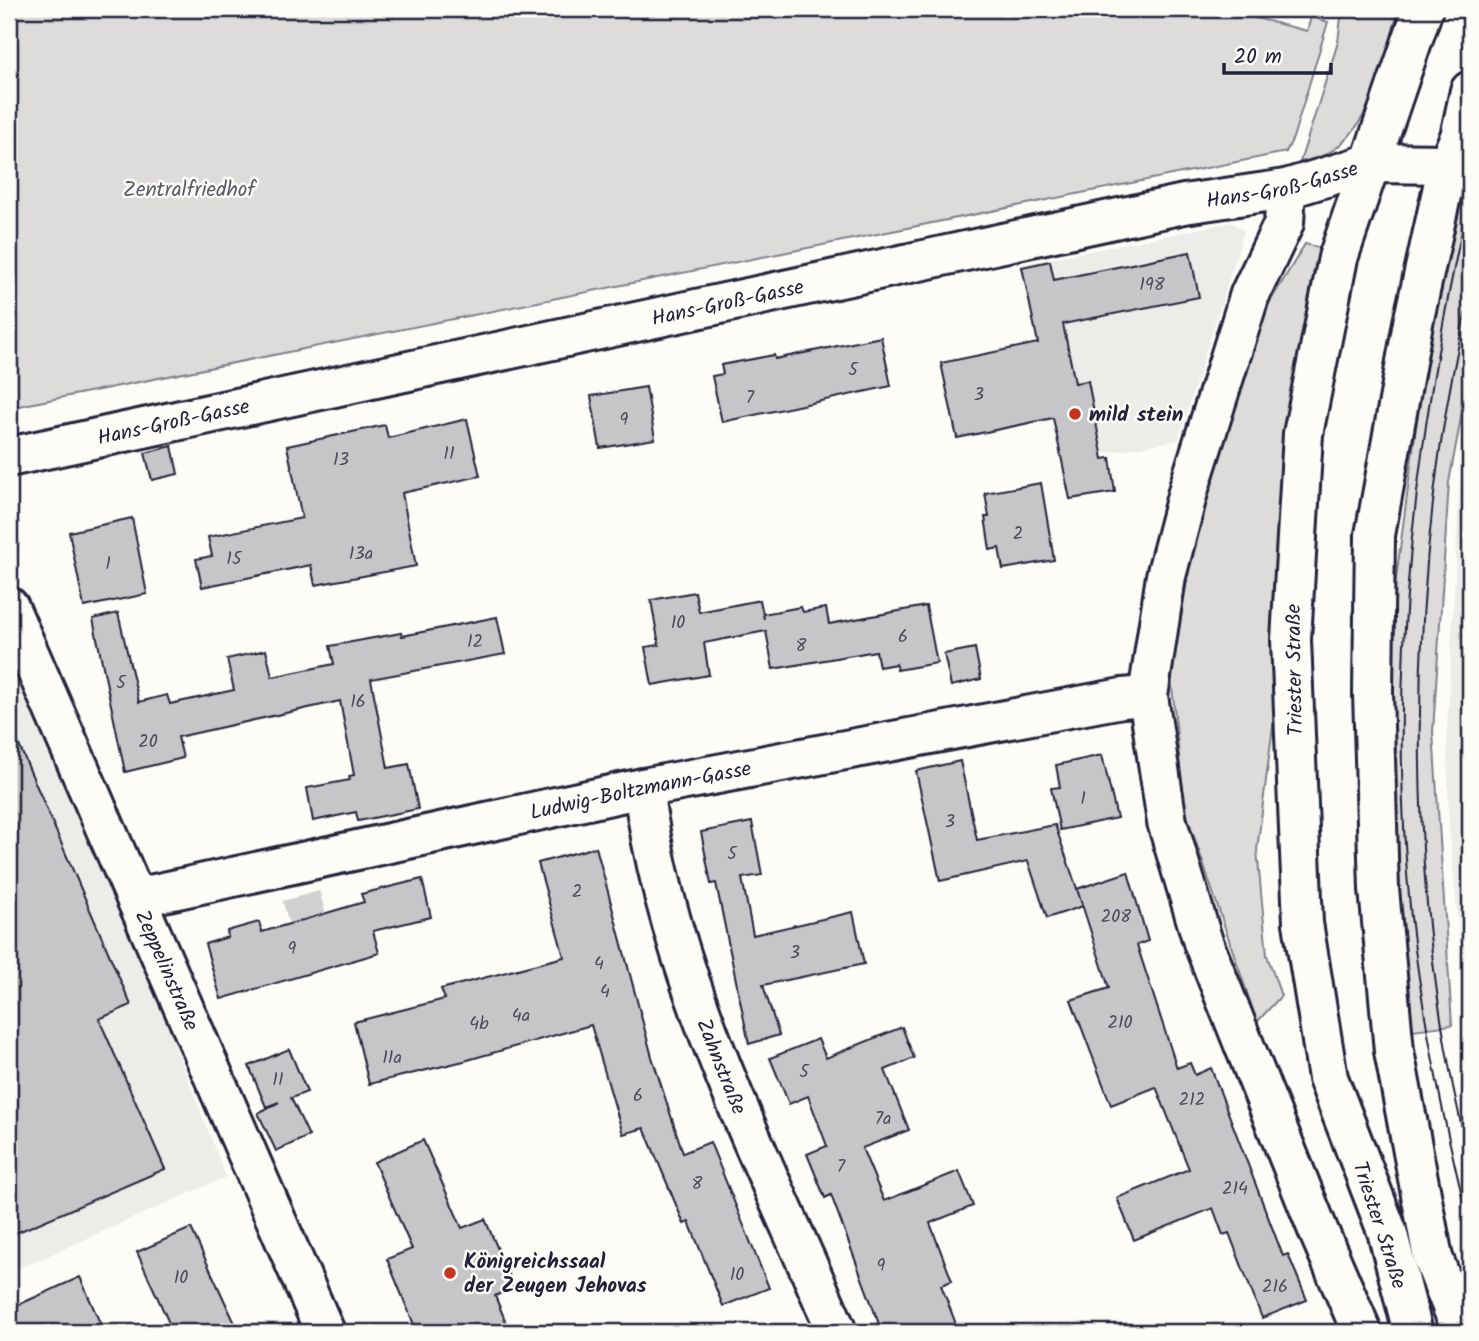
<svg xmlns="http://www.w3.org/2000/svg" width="1479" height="1341" font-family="Kalam,sans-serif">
  <rect width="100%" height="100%" fill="#fdfcf7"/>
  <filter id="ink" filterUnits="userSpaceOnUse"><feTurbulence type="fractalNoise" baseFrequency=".0143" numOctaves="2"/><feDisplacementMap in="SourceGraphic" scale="14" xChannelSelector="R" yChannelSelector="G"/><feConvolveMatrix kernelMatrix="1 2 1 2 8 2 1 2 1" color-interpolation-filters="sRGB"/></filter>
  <g filter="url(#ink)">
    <g fill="#ecece9">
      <path d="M1232 222 1244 231 1178 440 1061 461 1020 265Z"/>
      <path d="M1470 439V1007L1466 1008 1449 826 1447 733 1459 494Z"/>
      <path d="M9 645 135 943 226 1177 9 1273Z"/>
    </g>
    <g fill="#dddcdb" stroke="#807f8b" stroke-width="2">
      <path d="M9 9H1257L1256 18 1307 31 1311 17 1328 22 1293 138 1286 152 9 408Z"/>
      <path d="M1342 9H1399C1382 63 1371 154 1300 162L1338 42Z"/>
      <path d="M1470 164V370L1449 482 1433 732 1452 1025 1413 1030 1393 873 1391 617 1426 351Z"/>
      <path d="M1305 244 1321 248 1278 687 1257 850 1267 955 1281 996 1257 1022 1184 807 1171 675 1199 511 1249 337Z"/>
    </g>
    <g fill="#c6c6c8" stroke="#22223b" stroke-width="2">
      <path d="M1190 252 1199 297 1063 324 1075 383 1088 381 1103 459 1110 458 1115 492 1070 499 1053 418 957 438 941 363 1038 343 1022 267 1050 261 1054 280Z"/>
      <path d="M881 337 891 386 722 422 712 376 723 374 721 365 774 355 775 359Z"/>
      <path d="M646 387 655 439 600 448 591 396Z"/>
      <path d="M467 419 480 476 402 493 416 566 315 585 311 565 202 587 196 559 212 556 208 537 302 518 287 446 385 425 388 438Z"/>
      <path d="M172 446 178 474 152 480 145 453Z"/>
      <path d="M1041 483 1054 560 1003 569 999 548 990 550 985 517H989L985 493Z"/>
      <path d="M132 518 147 594 84 607 69 532Z"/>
      <path d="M695 592 699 612 760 600 764 619 763 614 801 607 803 612 826 608 829 624 926 606 937 663 897 670 896 664 879 667 876 651 773 669 766 631 704 643 709 675 652 685 645 647 659 645 651 600Z"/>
      <path d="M118 613 139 702 167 695 170 704 234 690 227 659 266 650 272 677 334 664 330 646 401 633 402 636 497 617 505 654 371 679 388 768 409 764 418 809 358 821 356 812 313 821 307 788 350 780 349 776 354 775 340 701 178 737 183 758 125 772 93 619Z"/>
      <path d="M975 648 981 679 951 686 944 654Z"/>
      <path d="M9 722 131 1005 99 1019 165 1169 9 1236Z"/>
      <path d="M1102 755 1117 818 1060 830 1051 788 1060 787 1056 765Z"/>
      <path d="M960 761 977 840 1055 825 1083 906 1047 918 1028 861 940 881 916 771Z"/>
      <path d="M752 822 762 875 742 878 753 935 853 912 864 964 763 985 779 1035 749 1044 716 883 711 884 701 832Z"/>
      <path d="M596 847 652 1057 683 1153 710 1142 769 1288 723 1306 689 1222 684 1224 644 1128 623 1134 591 1025 464 1061 369 1084 354 1022 445 999 441 989 564 957 538 863Z"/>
      <path d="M1128 872 1148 941 1137 945 1177 1068 1190 1063 1195 1075 1211 1068 1283 1256 1288 1254 1307 1300 1262 1318 1229 1233 1223 1235 1213 1208 1134 1240 1117 1198 1189 1169 1156 1087 1111 1105 1071 1000 1109 988 1077 889Z"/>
      <path d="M422 879 431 917 373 931 379 953 221 999 205 944 228 937 227 931 259 922 262 932 364 902 361 894Z"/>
      <path d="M902 1027 914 1058 885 1070 909 1130 862 1148 884 1201 959 1171 973 1206 930 1223 952 1281 941 1285 959 1332H882L831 1195 825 1198 807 1154 827 1146 808 1096 789 1104 770 1058 818 1039 826 1058Z"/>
      <path d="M289 1049 307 1092 291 1098 309 1136 276 1151 258 1113 279 1102 266 1107 249 1066Z"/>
      <path d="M423 1140 462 1228 485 1219 514 1287 495 1296 510 1332H417L387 1259 412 1249 374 1162Z"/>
      <path d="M191 1228 225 1302 239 1332H173L137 1252Z"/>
      <path d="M80 1277 104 1332H9V1309Z"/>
    </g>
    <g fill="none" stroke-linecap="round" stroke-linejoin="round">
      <path stroke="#d1d0d1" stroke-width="38" stroke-dasharray="38 19" stroke-linecap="butt" d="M301 896 307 918"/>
      <g stroke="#22223b" stroke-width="44">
        <g id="street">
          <path d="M1286 189 1284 223 1250 294 1189 488 1166 576 1148 696 1167 822 1203 942 1318 1230 1362 1332"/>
          <path id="s1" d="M9 607 325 1332"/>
          <path id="s2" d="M643 788C668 979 762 1157 837 1332"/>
          <path id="s3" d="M136 898 643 788 1122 698 1148 696"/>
        </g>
      </g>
      <g stroke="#22223b" stroke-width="44">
        <g id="secondary">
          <path id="s4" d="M9 457 1184 204 1286 189 1372 163 1448 164"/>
        </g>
      </g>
      <g stroke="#22223b" stroke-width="44">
        <g id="primary">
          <path d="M1413 1332 1387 1231 1328 1078 1303 923 1291 640 1303 434 1338 258 1423 9"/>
          <path d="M1462 1332 1433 1258 1394 1051 1379 889 1373 693 1375 535 1413 323 1448 164 1460 137 1470 91"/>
        </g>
      </g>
      <use href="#street" stroke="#fdfcf7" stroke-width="38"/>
      <use href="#secondary" stroke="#fdfcf7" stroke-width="38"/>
      <use href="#primary" stroke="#fdfcf7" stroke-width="38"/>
      <g stroke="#22223b" stroke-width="2">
        <path d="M1470 194C1416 431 1385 673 1411 917 1423 1022 1444 1125 1470 1228"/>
        <path d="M1470 294C1405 564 1401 891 1470 1161"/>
      </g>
    </g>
  </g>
  <g fill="#c8321e" stroke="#fdfcf7" stroke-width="2.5">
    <circle cx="1075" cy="414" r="7"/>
    <circle cx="450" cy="1273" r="7"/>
  </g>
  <g text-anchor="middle" stroke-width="5" stroke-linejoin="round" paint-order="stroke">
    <g font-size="18" fill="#4b4b5e">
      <text x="1152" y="290">198</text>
      <text x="853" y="375">5</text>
      <text x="979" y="400">3</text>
      <text x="750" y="403">7</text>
      <text x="624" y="425">9</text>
      <text x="449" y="459">11</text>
      <text x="341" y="465">13</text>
      <text x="1018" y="539">2</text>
      <text x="361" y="559">13a</text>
      <text x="234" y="564">15</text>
      <text x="108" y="569">1</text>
      <text x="678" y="628">10</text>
      <text x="903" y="642">6</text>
      <text x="475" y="647">12</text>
      <text x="801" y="651">8</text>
      <text x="121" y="688">5</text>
      <text x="358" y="707">16</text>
      <text x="148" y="747">20</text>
      <text x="1083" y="804">1</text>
      <text x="950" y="827">3</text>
      <text x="732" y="859">5</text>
      <text x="577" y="897">2</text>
      <text x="1116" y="922">208</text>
      <text x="292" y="954">9</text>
      <text x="795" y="958">3</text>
      <text x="599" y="969">4</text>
      <text x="605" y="997">4</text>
      <text x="521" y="1021">4a</text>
      <text x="1120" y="1028">210</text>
      <text x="479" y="1029">4b</text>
      <text x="392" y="1063">11a</text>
      <text x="804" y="1077">5</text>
      <text x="278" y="1085">11</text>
      <text x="638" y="1101">6</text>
      <text x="1192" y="1105">212</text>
      <text x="883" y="1124">7a</text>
      <text x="841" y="1172">7</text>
      <text x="697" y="1189">8</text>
      <text x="1235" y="1194">214</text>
      <text x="881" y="1271">9</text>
      <text x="737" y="1280">10</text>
      <text x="181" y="1283">10</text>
      <text x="1275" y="1292">216</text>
    </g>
    <g font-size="21" fill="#22223b" stroke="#fdfcf7">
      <text dy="7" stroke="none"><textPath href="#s4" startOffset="1302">Hans-Groß-Gasse</textPath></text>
      <text dy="7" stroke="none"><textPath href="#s4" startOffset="735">Hans-Groß-Gasse</textPath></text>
      <text dy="7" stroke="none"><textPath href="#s4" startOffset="168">Hans-Groß-Gasse</textPath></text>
      <text transform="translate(1294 670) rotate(-91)" y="7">Triester Straße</text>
      <text dy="7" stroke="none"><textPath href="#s3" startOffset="516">Ludwig-Boltzmann-Gasse</textPath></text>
      <text dy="7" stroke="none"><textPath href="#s1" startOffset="396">Zeppelinstraße</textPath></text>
      <text dy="7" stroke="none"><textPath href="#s2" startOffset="290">Zahnstraße</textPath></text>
      <text transform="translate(1380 1225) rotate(72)" y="7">Triester Straße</text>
    </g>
    <g font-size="21" fill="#5a5a6b" stroke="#fdfcf7">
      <text x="189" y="196">Zentralfriedhof</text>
    </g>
    <g font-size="21" font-weight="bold" fill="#22223b" stroke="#fdfcf7" text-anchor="start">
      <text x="1089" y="421">mild stein</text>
      <text x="464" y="1268">Königreichssaal<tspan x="464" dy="24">der Zeugen Jehovas</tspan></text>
    </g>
  </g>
  <rect width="1479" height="1341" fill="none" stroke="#fdfcf7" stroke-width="35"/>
  <rect x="18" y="18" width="1444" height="1306" fill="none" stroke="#22223b" stroke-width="2.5" filter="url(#ink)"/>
  <path d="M1224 63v10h107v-10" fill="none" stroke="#22223b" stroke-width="3.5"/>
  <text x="1234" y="63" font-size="21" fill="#22223b" stroke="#fdfcf7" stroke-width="5" paint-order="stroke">20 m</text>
</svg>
